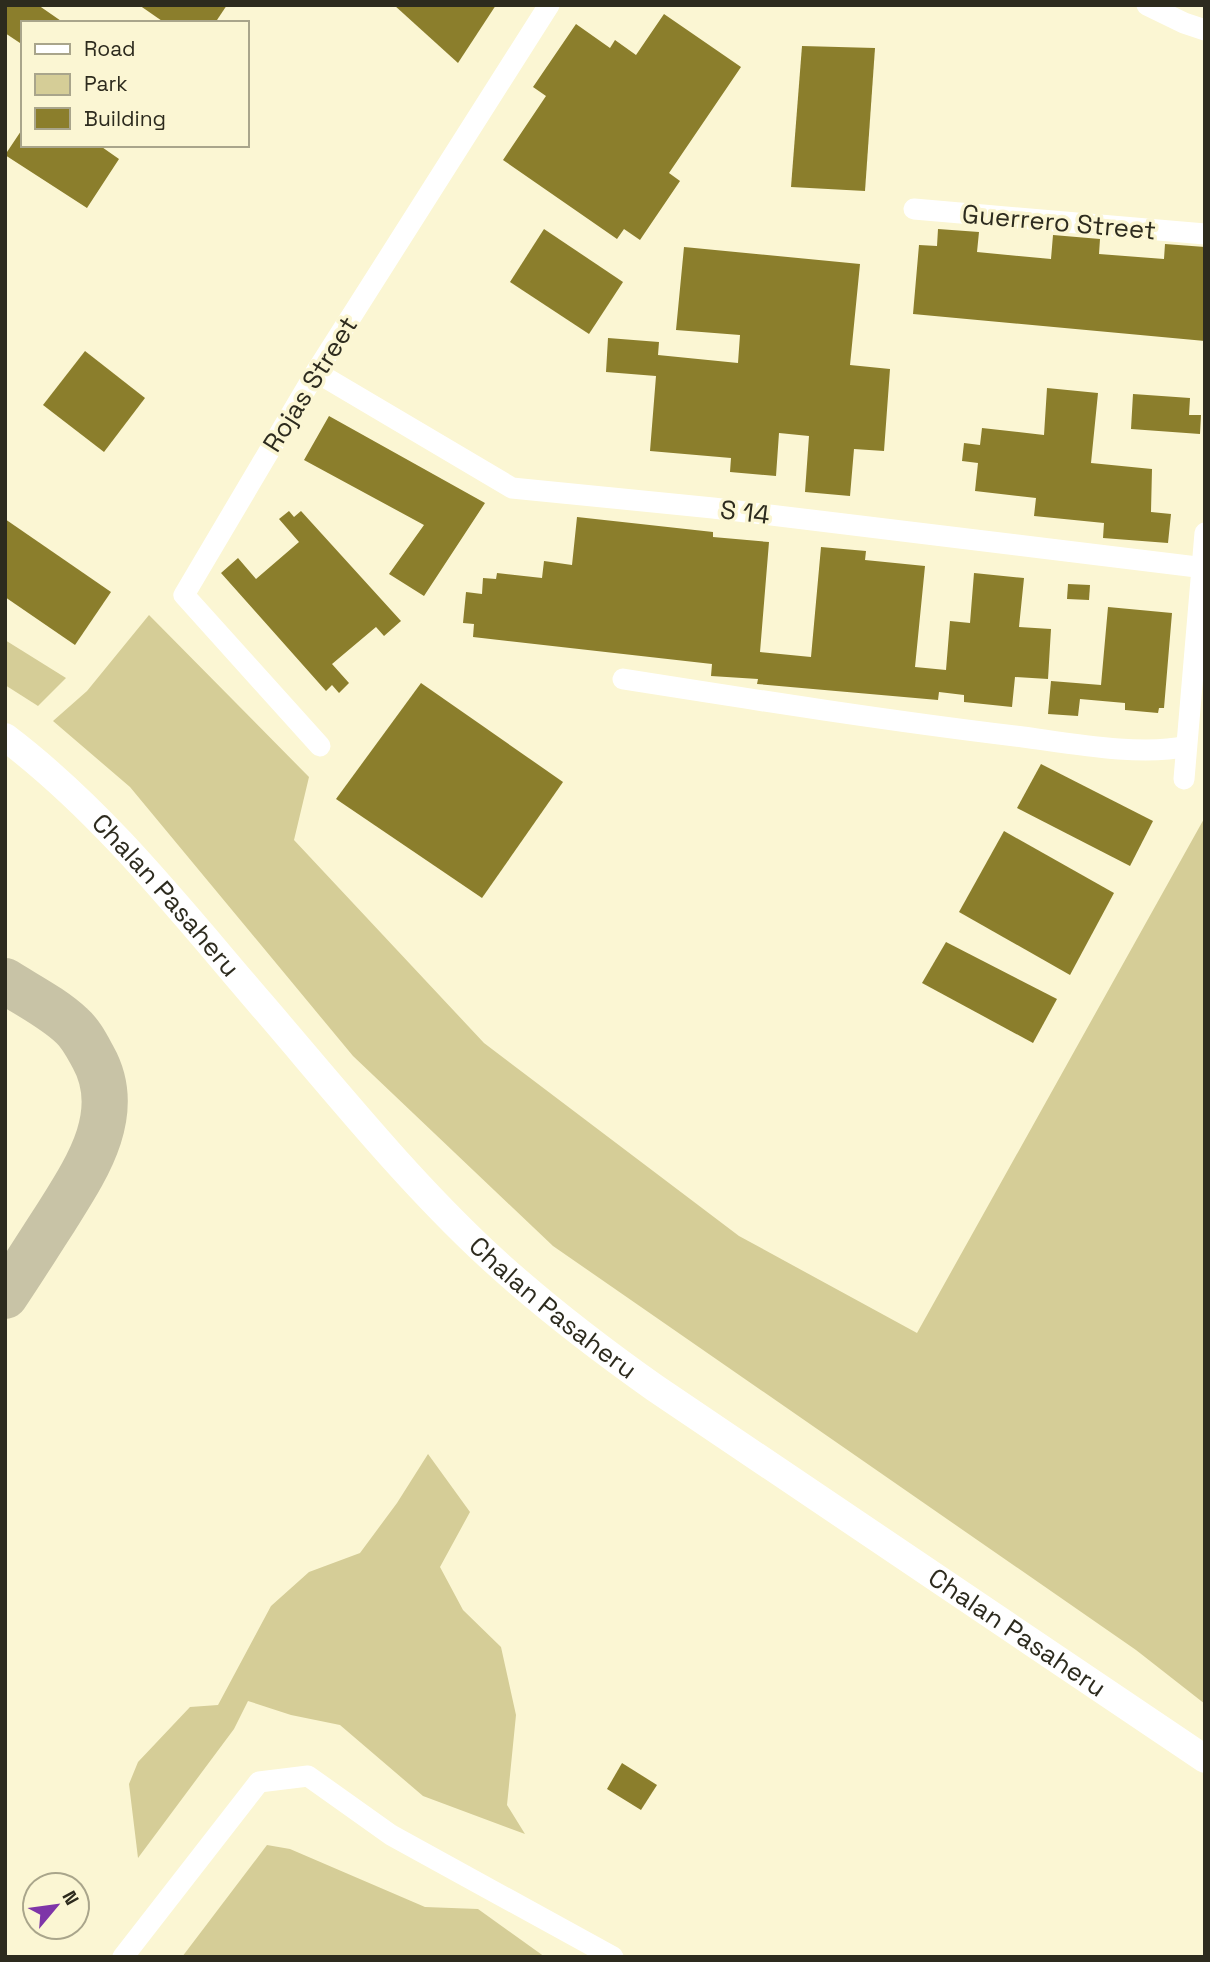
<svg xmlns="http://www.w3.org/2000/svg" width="1210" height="1962" font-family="'Space Grotesk',sans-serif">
  <rect width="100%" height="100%" fill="#fbf6d3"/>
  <g fill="#d5cd97">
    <path d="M149 615 309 777 294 840 484 1043 739 1236 917 1333 1205 817V1704L1136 1650 553 1246 353 1056 130 787 53 721 87 691Z"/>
    <path d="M5 640 66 678 38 706 5 685Z"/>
    <path d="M428 1454 470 1512 440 1567 463 1610 501 1647 516 1715 507 1805 525 1834 423 1796 340 1725 291 1715 248 1701 234 1729 138 1858 129 1784 138 1762 190 1707 218 1705 271 1606 309 1572 360 1553 397 1503Z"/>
    <path d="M267 1845 290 1849 425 1907 478 1909 545 1957H182Z"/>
  </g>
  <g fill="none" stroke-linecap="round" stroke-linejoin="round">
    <path stroke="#c8c3a6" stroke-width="46" d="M5 981C27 995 53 1008 72 1026 81 1034 87 1046 93 1057 125 1114 85 1171 55 1219 38 1245 22 1271 5 1296"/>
  </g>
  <g fill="#8b7e2c">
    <path d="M5 5H38L64 23H23V45L5 33Z"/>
    <path d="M139 5H227L215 23H165Z"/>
    <path d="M394 5H496L458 63Z"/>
    <path d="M664 14 741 67 669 173 680 181 640 240 624 229 617 239 503 160 546 96 533 87 576 24 610 48 615 40 636 55Z"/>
    <path d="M802 46 875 48 865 191 791 187Z"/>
    <path d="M23 128V145H99L119 159 87 208 5 155Z"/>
    <path d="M544 229 623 282 589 334 510 282Z"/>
    <path d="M938 229 979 232 977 252 1051 259 1053 235 1100 239 1099 254 1164 259 1165 244 1205 247V341L913 314 919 245 937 246Z"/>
    <path d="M684 247 860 264 850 365 890 369 884 451 854 449 850 496 805 492 809 436 779 433 776 476 730 472 731 458 650 451 656 376 606 372 608 338 659 342 658 355 738 363 740 335 676 330Z"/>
    <path d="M85 351 145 398 104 452 43 405Z"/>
    <path d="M1047 388 1098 393 1091 463 1152 469 1151 512 1171 514 1168 543 1103 538 1104 523 1034 516 1036 498 975 491 978 463 962 461 964 443 980 445 982 428 1044 435Z"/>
    <path d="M1133 394 1190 398 1189 415H1201L1200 434 1131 429Z"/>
    <path d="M329 416 485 503 424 596 389 574 424 525 304 460Z"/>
    <path d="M289 511 294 517 301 511 401 621 384 636 376 627 332 664 349 683 339 693 332 685 326 691 221 573 238 558 256 579 299 542 279 519Z"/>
    <path d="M577 517 713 532V537L769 542 760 652 811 657 821 547 866 551 865 560 925 566 915 667 946 670 950 621 970 623 974 573 1024 578 1019 627 1051 629 1048 679 1015 677 1012 707 964 702V695L939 692 938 700 757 684 758 679 711 676 712 664 473 637 474 624 463 623 466 592 482 594 483 578 496 579 497 573 542 578 544 561 572 565Z"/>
    <path d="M5 519 111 592 75 645 5 597Z"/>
    <path d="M1068 584 1090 585 1089 600 1067 599Z"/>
    <path d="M1108 607 1172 613 1164 708H1159L1158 713 1125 710V703L1080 699 1078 716 1048 714 1051 681 1101 685Z"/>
    <path d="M421 683 563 782 482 898 336 799Z"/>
    <path d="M1041 764 1153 821 1130 866 1017 808Z"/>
    <path d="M1004 831 1114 893 1070 975 959 912Z"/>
    <path d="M946 942 1057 999 1033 1043 922 983Z"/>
    <path d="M622 1763 657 1785 641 1810 607 1789Z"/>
  </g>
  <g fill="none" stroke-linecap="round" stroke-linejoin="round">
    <g stroke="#fff" stroke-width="21">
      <path d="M1147 5 1184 23 1205 30"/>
      <path d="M914 209 1205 234"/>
      <path d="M316 372 512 488 713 508 1205 568"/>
      <path d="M623 679C756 700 889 721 1023 737 1068 743 1143 757 1186 746"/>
      <path d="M320 746 184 595 316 372 549 5"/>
      <path d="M1184 779 1205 533"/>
      <path d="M123 1957 259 1782 308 1776 391 1835 613 1957"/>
    </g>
    <path stroke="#fff" stroke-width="28" id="s1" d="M5 737C104 812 181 911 261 1004 335 1090 406 1179 489 1256 541 1304 597 1347 655 1388L1205 1759"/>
  </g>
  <g text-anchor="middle" stroke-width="7" stroke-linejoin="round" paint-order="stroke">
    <g font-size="26" fill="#2d2b1e" stroke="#fbf6d3">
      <text transform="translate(1059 222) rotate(5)" y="9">Guerrero Street</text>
      <text transform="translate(310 384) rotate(-58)" y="9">Rojas Street</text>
      <text transform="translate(745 512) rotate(7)" y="9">S 14</text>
      <text dy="9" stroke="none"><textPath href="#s1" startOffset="226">Chalan Pasaheru</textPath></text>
      <text dy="9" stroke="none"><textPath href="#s1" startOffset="793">Chalan Pasaheru</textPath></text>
      <text dy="9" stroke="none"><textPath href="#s1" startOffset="1360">Chalan Pasaheru</textPath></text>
    </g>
  </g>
  <rect width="1210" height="1962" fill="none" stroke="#2d2b1e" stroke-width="14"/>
  <rect x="21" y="21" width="228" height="126" fill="#fbf6d3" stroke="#a9a58b" stroke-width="2"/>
  <rect x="35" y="44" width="35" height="10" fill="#ffffff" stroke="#a9a58b" stroke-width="2"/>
  <text x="84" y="56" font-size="21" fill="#2d2b1e">Road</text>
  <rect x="35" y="74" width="35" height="21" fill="#d5cd97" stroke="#a9a58b" stroke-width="2"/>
  <text x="84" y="91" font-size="21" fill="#2d2b1e">Park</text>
  <rect x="35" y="108" width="35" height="21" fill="#8b7e2c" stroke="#a9a58b" stroke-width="2"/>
  <text x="84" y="126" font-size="21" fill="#2d2b1e">Building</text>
  <g transform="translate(56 1906) rotate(61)"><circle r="33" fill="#fbf6d3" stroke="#a9a58b" stroke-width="2"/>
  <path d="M0-5L12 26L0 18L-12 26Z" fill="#7e35a8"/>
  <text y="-10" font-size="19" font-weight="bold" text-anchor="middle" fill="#2d2b1e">N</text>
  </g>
</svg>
